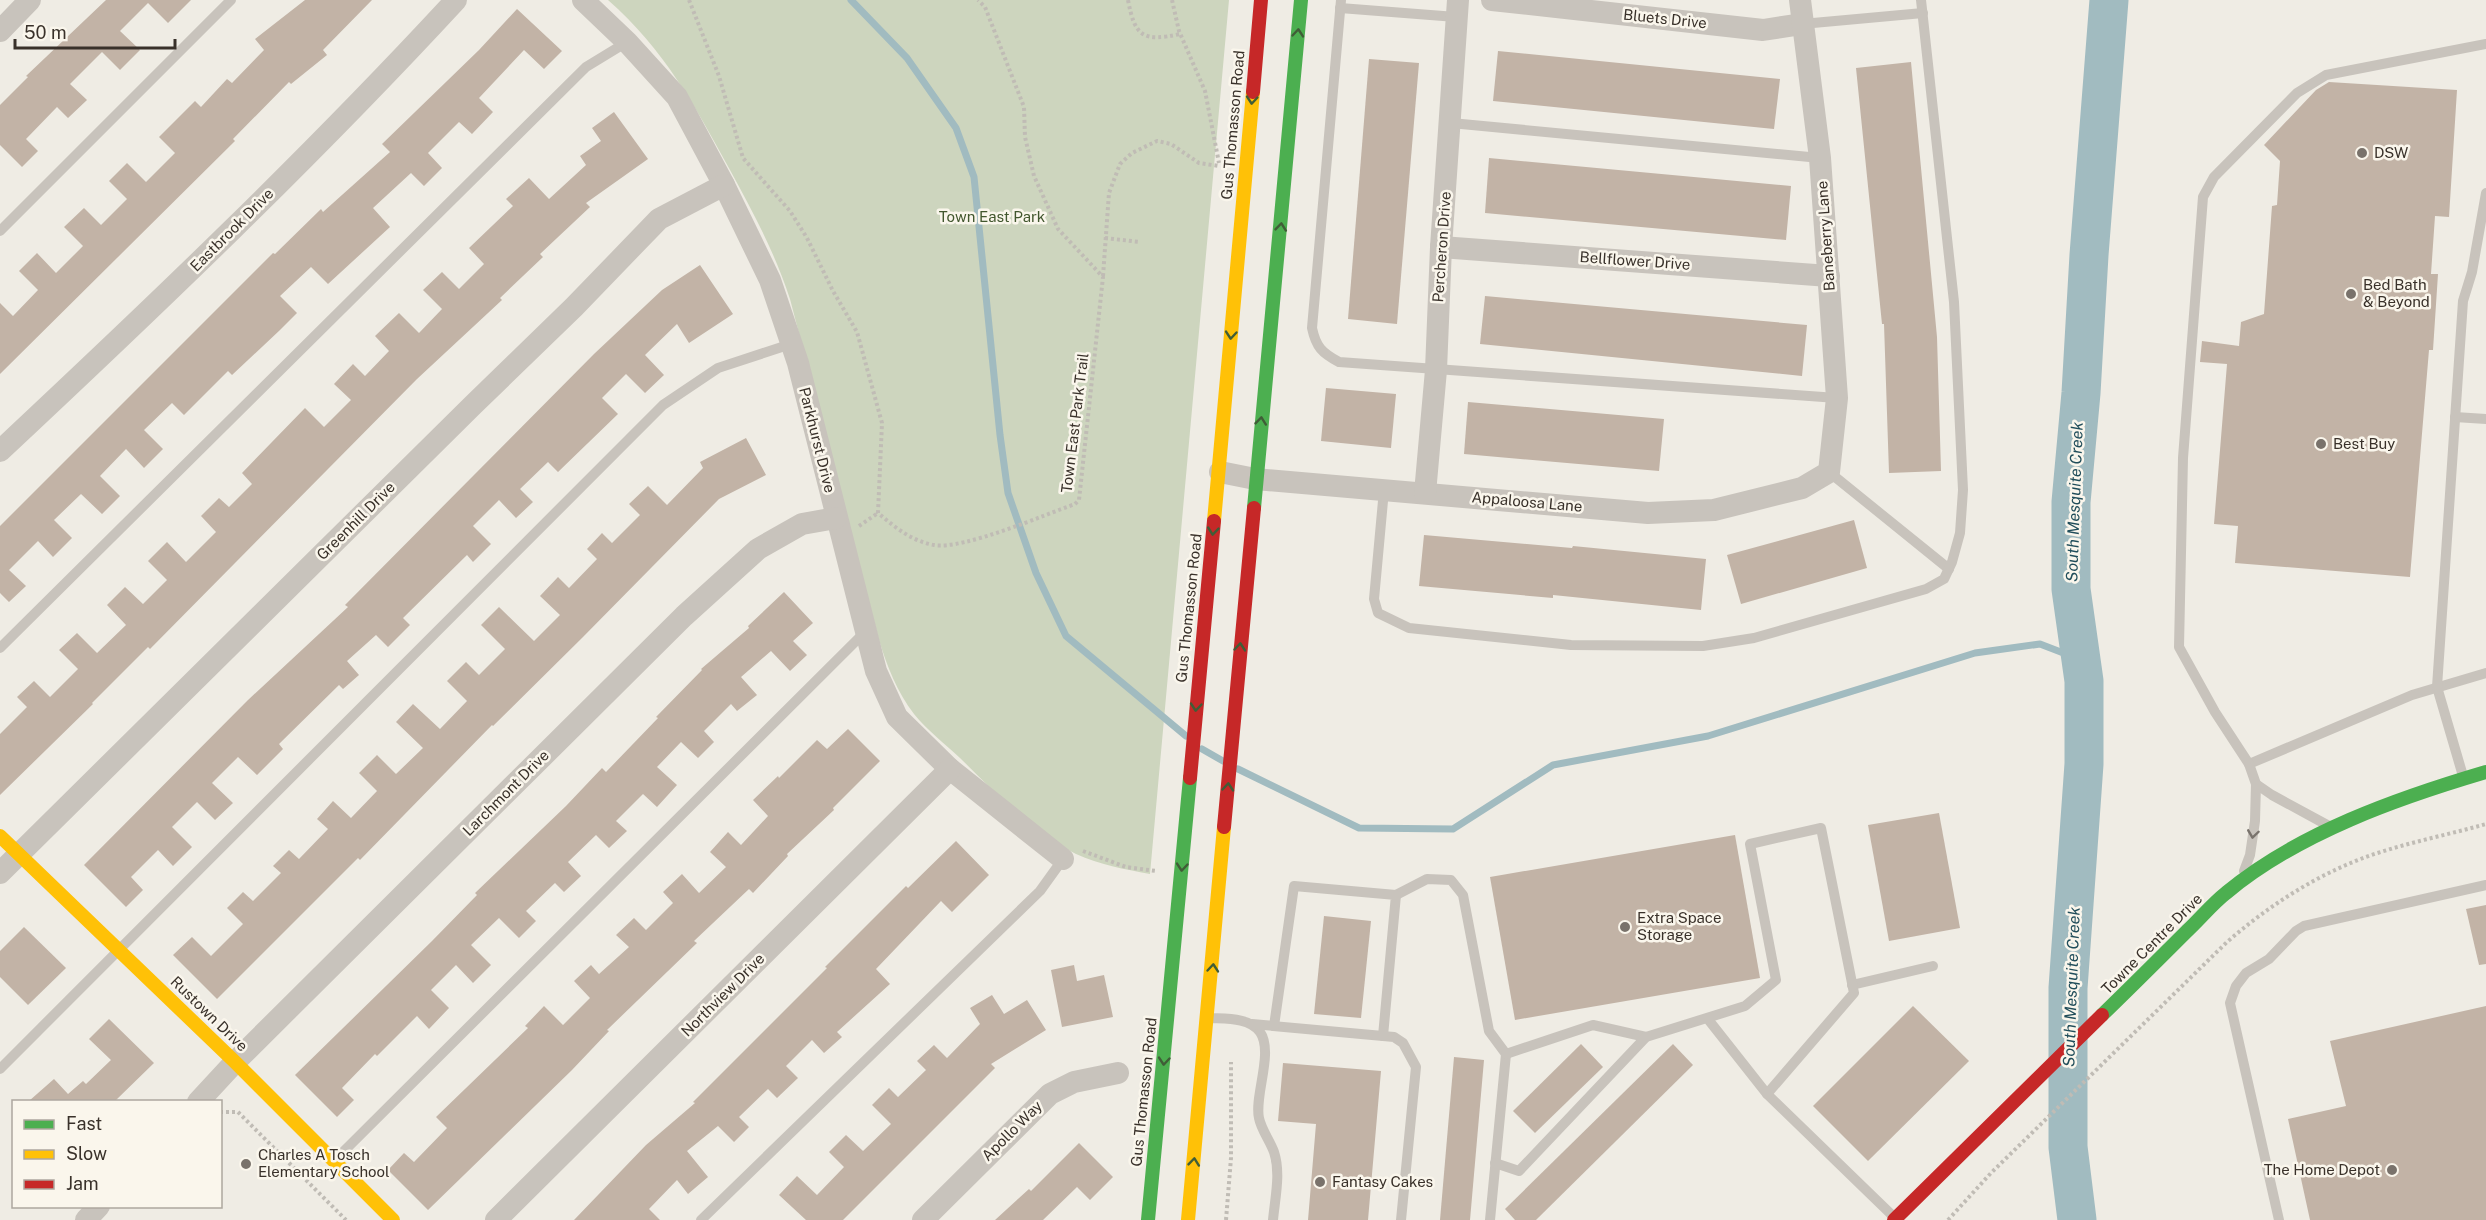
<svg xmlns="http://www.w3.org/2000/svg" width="2486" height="1220" font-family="'Public Sans',sans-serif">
  <rect width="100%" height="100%" fill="#efece4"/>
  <path fill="#cdd5be" d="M608 0H1229L1150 874C1124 869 1100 865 1076 854 1031 832 995 792 960 758 945 744 927 730 914 714 897 692 887 666 879 640L790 299C775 253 753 212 730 170 695 106 664 49 608 0Z"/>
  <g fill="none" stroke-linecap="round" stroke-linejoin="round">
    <g stroke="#a1bbc0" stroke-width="7">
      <path d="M851 0 907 58 956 128 974 177 1000 435 1008 493 1036 573 1066 636 1186 736"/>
      <path d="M1202 749 1223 761"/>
      <path d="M1238 769 1359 828 1453 829 1553 765 1708 736 1975 653 2040 644 2066 654 2084 681"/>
    </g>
    <path stroke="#a1bbc0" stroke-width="39" d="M2077 1220 2068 1147V988L2084 764V681L2071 589V502L2081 393 2089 255 2109 0"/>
  </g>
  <g fill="#c2b3a6">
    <path d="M106 0H191L168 23 148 3 120 31 140 50 120 70 102 52 70 84 87 100 68 118 57 107 26 139 38 151 22 167 0 145V105L28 77 26 76Z"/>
    <path d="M305 0H372L323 50 327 55 291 84 289 82 233 139 235 141 0 374V303L13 316 38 290 19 271 37 253 56 273 83 246 64 227 84 208 101 225 127 199 109 181 127 163 146 182 175 153 159 137 195 101 201 107 227 79 232 83 264 50 255 39Z"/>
    <path d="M517 9 562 51 544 69 524 50 479 98 493 112 472 134 459 122 428 153 442 168 424 186 411 173 373 208 390 227 328 284 311 267 280 296 297 313 280 330 232 375 228 371 184 415 172 403 144 430 163 449 144 468 126 449 100 476 120 496 102 514 81 494 54 520 72 538 53 557 38 541 9 570 26 586 9 602 0 593V526L273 253 275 254 321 209 323 212 390 152 382 144 479 50Z"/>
    <path d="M1498 51 1780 79 1774 129 1493 101Z"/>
    <path d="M1369 59 1419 63 1397 324 1348 319Z"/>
    <path d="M1911 62 1937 337 1941 471 1889 473 1884 324H1882L1856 68Z"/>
    <path d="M2329 82 2457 90 2449 217 2435 216 2431 274H2438L2433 350H2429L2410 577 2235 563 2238 526 2214 524 2227 364 2200 362 2202 341 2239 346 2241 322 2264 314 2272 206 2277 205 2280 161 2264 145 2316 90Z"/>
    <path d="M614 112 648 159 586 203 590 207 540 254 543 257 500 298 502 300 417 379 150 649 148 647 92 703 93 704 0 795V734L27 707 17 697 34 681 50 697 78 669 59 650 77 633 97 653 126 625 107 605 125 587 143 604 167 580 148 561 167 542 186 562 216 532 201 516 219 498 229 507 252 484 242 473 305 408 324 427 351 400 334 384 353 364 365 376 389 351 375 336 399 313 419 333 442 309 423 290 442 272 459 289 484 264 469 248 513 206 506 199 529 178 549 199 586 165 580 156 601 141 592 128Z"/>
    <path d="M1489 158 1791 186 1786 240 1485 213Z"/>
    <path d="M700 265 733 314 689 343 677 324 645 355 664 375 645 393 626 374 602 398 618 414 558 472 548 462 520 489 533 502 516 518 499 500 473 526 491 544 473 562 467 555 403 618 410 625 388 647 376 635 347 661 359 675 343 689 339 685 279 744 283 749 257 775 238 757 212 783 233 803 215 820 197 802 172 827 192 847 173 866 158 850 131 877 143 890 126 907 84 865 248 700 348 607 345 605 594 354 662 290Z"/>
    <path d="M1485 296 1807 325 1802 376 1480 344Z"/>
    <path d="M1326 388 1396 394 1391 448 1321 441Z"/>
    <path d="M1468 402 1664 419 1659 471 1464 454Z"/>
    <path d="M746 438 766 475 719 499 583 637 493 726 492 725 360 860 358 858 217 999 173 955 192 937 211 956 243 924 227 908 243 892 253 901 281 873 273 866 289 850 299 859 328 829 317 819 333 801 351 818 377 791 359 773 377 755 396 774 423 748 396 722 413 704 440 729 467 701 447 681 466 662 479 675 505 649 481 625 499 607 534 641 560 615 540 596 558 577 569 588 597 559 587 549 602 533 612 543 640 515 629 504 648 486 667 505 703 468 700 462Z"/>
    <path d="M1854 520 1867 568 1741 604 1727 555Z"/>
    <path d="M1424 535 1572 548 1573 546 1706 559 1701 610 1553 595V598L1419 586Z"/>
    <path d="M784 592 813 623 793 641 807 655 790 671 771 651 741 677 757 695 737 711 731 704 704 731 714 742 698 758 681 742 657 767 677 785 657 807 643 794 616 821 627 831 609 848 596 835 568 862 581 876 564 892 555 883 526 911 536 921 519 938 499 918 471 945 491 965 473 983 456 965 431 990 449 1008 429 1029 417 1016 377 1056 375 1054 342 1088 354 1100 337 1117 295 1075 432 941 477 895 475 893 566 806 602 768 606 772 658 718 656 717 702 670 701 669 749 628 748 626Z"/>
    <path d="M848 729 880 761 833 808 834 810 787 854 788 856 753 893 749 889 694 941 697 943 607 1030 609 1031 572 1070 428 1210 388 1170 404 1153 414 1162 447 1128 436 1117 528 1028 525 1026 544 1006 563 1025 590 998 574 981 591 965 599 974 629 947 616 935 634 918 646 930 673 903 663 892 682 874 699 893 726 867 710 852 728 832 741 845 768 816 753 800 778 776 779 778 817 740 827 749Z"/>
    <path d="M1939 813 1960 928 1889 941 1868 825Z"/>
    <path d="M1735 835 1760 978 1515 1020 1490 877Z"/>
    <path d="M956 841 989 875 952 912 941 901 876 969 890 984 837 1032 842 1037 824 1053 812 1040 786 1066 798 1078 777 1098 768 1089 739 1117 749 1127 734 1142 718 1126 687 1151 708 1177 688 1194 677 1180 649 1209 660 1220H574L646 1145 695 1103 693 1102 827 968 825 967 906 886 908 888Z"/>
    <path d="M2486 905V964L2479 965 2466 909Z"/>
    <path d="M1324 916 1371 921 1361 1018 1314 1014Z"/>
    <path d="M24 927 66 968 28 1005 0 977V951Z"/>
    <path d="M1074 965 1077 981 1104 975 1113 1017 1062 1027 1051 970Z"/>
    <path d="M992 995 1004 1014 1027 1000 1046 1030 991 1064 995 1068 843 1220H806L779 1195 797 1176 817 1195 844 1167 829 1152 846 1135 863 1151 891 1124 872 1105 889 1088 898 1097 926 1070 917 1061 934 1045 947 1058 980 1024 970 1008Z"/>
    <path d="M1913 1006 1969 1061 1868 1161 1813 1106Z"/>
    <path d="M2486 1006V1220H2310L2288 1119 2346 1106 2330 1041Z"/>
    <path d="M109 1019 154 1063 115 1101H29L54 1079 68 1094 83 1081 86 1084 111 1060 89 1039Z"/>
    <path d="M1581 1044 1603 1067 1535 1133 1513 1111Z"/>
    <path d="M1673 1044 1693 1065 1536 1220H1515L1505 1209Z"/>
    <path d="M1454 1057 1484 1060 1470 1220H1440Z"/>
    <path d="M1283 1063 1381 1071 1368 1220H1308L1316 1124 1278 1121Z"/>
    <path d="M1079 1143 1113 1177 1090 1200 1077 1187 1043 1220H995L1029 1189 1031 1191Z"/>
  </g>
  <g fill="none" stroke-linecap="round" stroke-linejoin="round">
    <g stroke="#c0bcb5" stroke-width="4" stroke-dasharray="3 3" stroke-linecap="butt">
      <path d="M689 0 719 76 743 158 790 211 807 238 833 291 857 332 882 423 878 513C895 527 911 541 934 545 963 550 1044 515 1075 504L1079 500 1103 277 1058 229 1034 176 1025 137 1024 107 985 7 978 0"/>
      <path d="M1128 0C1135 37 1143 42 1180 34"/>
      <path d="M1172 0 1179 31 1205 91 1219 163"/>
      <path d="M1105 238 1140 242"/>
      <path d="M1103 276 1109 193 1120 164 1132 153 1157 141 1171 144 1199 163 1219 166"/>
      <path d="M859 526 878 513"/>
      <path d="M1083 851 1126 867 1156 871"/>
      <path d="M220 1112H238L346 1220"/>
      <path d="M1226 1220 1231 1158V1062"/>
      <path d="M1948 1220 1991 1173 2227 942C2266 908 2310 879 2358 860 2399 844 2444 836 2486 824"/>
    </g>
    <g stroke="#c8c3bc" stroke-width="10">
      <path d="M1341 0 1312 328C1316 347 1322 353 1339 362L1837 398"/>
      <path d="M1340 8 1456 17"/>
      <path d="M1802 24 1923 13"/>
      <path d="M1451 123 1820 158"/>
      <path d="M0 231 231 0"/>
      <path d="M2455 417 2486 419"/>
      <path d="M1829 472 1949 569"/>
      <path d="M1384 490 1374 599 1378 613 1409 628 1571 645 1703 646 1754 638 1926 589 1944 579 1952 562 1960 533 1963 490 1954 302 1921 0"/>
      <path d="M0 648 586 67 627 42"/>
      <path d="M2249 764 2412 695 2486 673"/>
      <path d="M2463 776 2437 687 2463 301 2472 272 2486 193"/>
      <path d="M2256 784 2272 795 2329 826"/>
      <path d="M2244 871 2250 855 2255 821 2256 784 2249 764 2215 712 2179 647 2183 458 2203 197 2214 177 2297 93 2326 75 2486 44"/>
      <path d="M1396 895 1427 879 1451 880 1463 895 1489 1031 1506 1054 1490 1220"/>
      <path d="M1852 985 1933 966"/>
      <path d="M1209 1018C1225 1019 1249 1017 1260 1032 1274 1052 1254 1096 1259 1118 1261 1129 1270 1141 1274 1152 1281 1173 1275 1198 1273 1220"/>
      <path d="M1252 1024 1394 1037 1403 1043 1416 1067 1401 1220"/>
      <path d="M1274 1026 1294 886 1396 895 1383 1036"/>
      <path d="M1506 1054 1593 1025 1646 1037"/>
      <path d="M0 1069 663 405 718 368 791 344"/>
      <path d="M1767 1094 1894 1217"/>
      <path d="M336 1159 865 632"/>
      <path d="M1495 1163 1519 1171 1646 1037 1745 1006 1776 980 1750 844 1821 828 1854 993 1767 1094 1707 1018"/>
      <path d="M701 1220 1040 891 1063 859"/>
      <path d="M2279 1220 2230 1003 2236 986 2246 973 2269 959 2296 931 2304 926 2486 885"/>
    </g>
    <g stroke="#c8c3bc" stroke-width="22">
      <path d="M583 0 627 42 677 97 724 185 770 280 798 363 876 671 897 717 950 769 1063 859"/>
      <path d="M1492 0 1763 30 1802 24"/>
      <path d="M0 31 30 0"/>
      <path d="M1441 247 1829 276"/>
      <path d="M0 451C156 305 311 157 456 0"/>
      <path d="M1220 472 1255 479 1648 513 1714 510 1802 488 1829 472 1837 398 1820 158 1800 0"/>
      <path d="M1425 493 1436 370 1441 247 1458 0"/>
      <path d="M0 873 473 405 574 307 659 219 724 185"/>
      <path d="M198 1102 235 1062 684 616 758 549 802 524 836 518"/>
      <path d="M86 1220 99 1206"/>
      <path d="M496 1220 950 769"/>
      <path d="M923 1220 1050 1094 1074 1082 1118 1073"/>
    </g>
    <g stroke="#4caf50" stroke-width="14">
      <path d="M1254 508 1301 0"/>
      <path d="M2102 1015C2131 987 2159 959 2187 931 2200 919 2212 904 2226 893 2298 833 2398 798 2486 772"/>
      <path d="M1148 1220 1190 778"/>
    </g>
    <g stroke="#ffc107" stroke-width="14">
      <path d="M1214 521 1253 92"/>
      <path d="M0 836 235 1062 393 1220"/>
      <path d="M1188 1220 1224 827"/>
    </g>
    <g stroke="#c62828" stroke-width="14">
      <path d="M1253 92 1261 0"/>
      <path d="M1190 778 1214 521"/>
      <path d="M1224 827 1254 508"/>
      <path d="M1894 1220 2102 1015"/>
    </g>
  </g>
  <defs><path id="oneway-chevron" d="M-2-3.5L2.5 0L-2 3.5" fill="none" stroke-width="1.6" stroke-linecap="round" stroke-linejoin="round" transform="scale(1.5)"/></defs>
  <g stroke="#405d37">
    <use href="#oneway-chevron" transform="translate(1298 33) rotate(-85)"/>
    <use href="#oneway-chevron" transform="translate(1252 100) rotate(95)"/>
    <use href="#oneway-chevron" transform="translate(1281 227) rotate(-84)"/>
    <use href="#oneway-chevron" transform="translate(1231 335) rotate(95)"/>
    <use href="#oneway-chevron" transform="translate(1261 421) rotate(-84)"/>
    <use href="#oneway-chevron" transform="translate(1213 531) rotate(96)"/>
    <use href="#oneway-chevron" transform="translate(1240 647) rotate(-85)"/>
    <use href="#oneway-chevron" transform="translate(1196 707) rotate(95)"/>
    <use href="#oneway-chevron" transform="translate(1228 787) rotate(-85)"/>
    <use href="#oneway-chevron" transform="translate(1182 867) rotate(95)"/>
    <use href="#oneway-chevron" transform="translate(1213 968) rotate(-85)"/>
    <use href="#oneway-chevron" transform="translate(1164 1061) rotate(95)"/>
    <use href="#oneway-chevron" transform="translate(1194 1162) rotate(-84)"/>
  </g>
  <use stroke="#79736c" href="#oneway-chevron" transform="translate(2253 834) rotate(98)"/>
  <g fill="#79726b" stroke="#faf6ec" stroke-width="2">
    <circle cx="2362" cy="153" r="6"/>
    <circle cx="2351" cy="294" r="6"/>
    <circle cx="2321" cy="444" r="6"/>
    <circle cx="1625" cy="927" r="6"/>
    <circle cx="246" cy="1164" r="6"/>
    <circle cx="2392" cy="1170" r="6"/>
    <circle cx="1320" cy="1182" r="6"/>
  </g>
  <g text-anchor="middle" stroke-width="5" stroke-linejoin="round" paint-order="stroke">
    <g font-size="15" fill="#39312a" stroke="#faf6ec">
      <text transform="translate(1665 19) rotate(6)" y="5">Bluets Drive</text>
      <text transform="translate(1233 125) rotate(-85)" y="5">Gus Thomasson Road</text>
      <text transform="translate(232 230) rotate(-45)" y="5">Eastbrook Drive</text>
      <text transform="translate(1826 236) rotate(-94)" y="5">Baneberry Lane</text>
      <text transform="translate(1442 247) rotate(-86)" y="5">Percheron Drive</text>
      <text transform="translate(1635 261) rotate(4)" y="5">Bellflower Drive</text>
      <text transform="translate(1075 423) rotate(-83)" y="5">Town East Park Trail</text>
      <text transform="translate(817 440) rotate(76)" y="5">Parkhurst Drive</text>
      <text transform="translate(1527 502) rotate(5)" y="5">Appaloosa Lane</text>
      <text transform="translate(356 521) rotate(-45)" y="5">Greenhill Drive</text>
      <text transform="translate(1189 608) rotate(-84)" y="5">Gus Thomasson Road</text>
      <text transform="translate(506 793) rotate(-45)" y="5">Larchmont Drive</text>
      <text transform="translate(2152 944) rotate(-45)" y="5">Towne Centre Drive</text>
      <text transform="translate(723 995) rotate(-45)" y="5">Northview Drive</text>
      <text transform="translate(209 1014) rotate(44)" y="5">Rustown Drive</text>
      <text transform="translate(1144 1092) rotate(-84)" y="5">Gus Thomasson Road</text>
      <text transform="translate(1012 1131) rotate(-45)" y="5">Apollo Way</text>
    </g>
    <g font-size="15" fill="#39312a" stroke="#faf6ec" text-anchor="start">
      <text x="2374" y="158">DSW</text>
      <text x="2363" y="290">Bed Bath<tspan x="2363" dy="17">&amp; Beyond</tspan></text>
      <text x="2333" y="449">Best Buy</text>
      <text x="1637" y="923">Extra Space<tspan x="1637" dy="17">Storage</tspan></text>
      <text x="258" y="1160">Charles A Tosch<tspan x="258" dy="17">Elementary School</tspan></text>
      <text x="2380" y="1175" text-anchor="end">The Home Depot</text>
      <text x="1332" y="1187">Fantasy Cakes</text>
    </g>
    <g font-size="15" fill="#42572e" stroke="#faf6ec">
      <text x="992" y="222">Town East Park</text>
    </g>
    <g font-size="16" font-style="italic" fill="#204d5a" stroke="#faf6ec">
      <text transform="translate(2074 502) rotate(-88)" y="6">South Mesquite Creek</text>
      <text transform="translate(2071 987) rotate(-88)" y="6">South Mesquite Creek</text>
    </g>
  </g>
  <rect x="12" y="1100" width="210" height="108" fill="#faf6ec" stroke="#ada79e" stroke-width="1.5"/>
  <rect x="24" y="1120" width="30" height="9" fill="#4caf50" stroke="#ada79e" stroke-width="1.5"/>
  <text x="66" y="1130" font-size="18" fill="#39312a">Fast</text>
  <rect x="24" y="1150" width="30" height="9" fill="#ffc107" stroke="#ada79e" stroke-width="1.5"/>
  <text x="66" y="1160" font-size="18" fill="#39312a">Slow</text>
  <rect x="24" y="1180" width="30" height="9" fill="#c62828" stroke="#ada79e" stroke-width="1.5"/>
  <text x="66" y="1190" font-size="18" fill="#39312a">Jam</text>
  <path d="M15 39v9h160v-9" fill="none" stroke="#39312a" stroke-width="3"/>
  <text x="24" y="39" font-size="18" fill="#39312a" stroke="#faf6ec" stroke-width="4.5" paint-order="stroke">50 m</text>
</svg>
